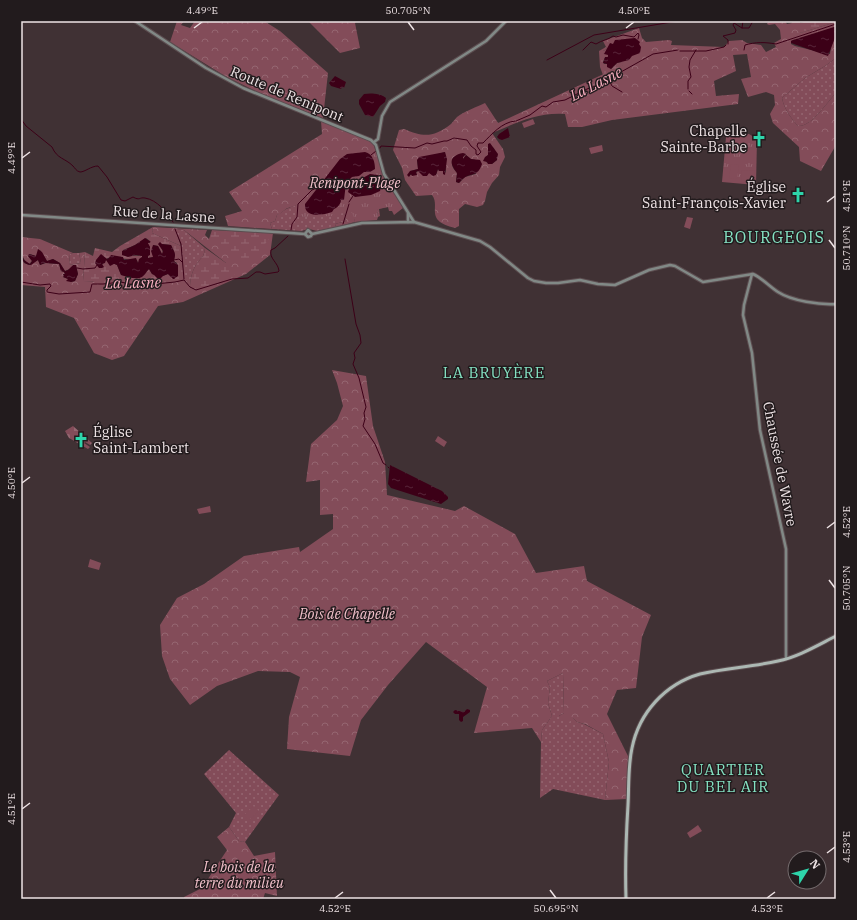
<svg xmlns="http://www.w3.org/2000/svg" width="857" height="920" font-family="'IBM Plex Serif',serif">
  <defs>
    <pattern id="grass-dots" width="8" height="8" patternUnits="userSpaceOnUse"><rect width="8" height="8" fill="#834c59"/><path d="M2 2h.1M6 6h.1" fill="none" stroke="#956671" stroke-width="1.8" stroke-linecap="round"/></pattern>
    <pattern id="forest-crowns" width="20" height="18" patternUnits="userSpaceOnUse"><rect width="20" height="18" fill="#834c59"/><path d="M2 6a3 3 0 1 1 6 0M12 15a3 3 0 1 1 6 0" fill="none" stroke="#956671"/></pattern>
    <pattern id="wetland-marsh" width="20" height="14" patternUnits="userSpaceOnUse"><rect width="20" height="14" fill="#834c59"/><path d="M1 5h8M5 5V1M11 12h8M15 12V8" fill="none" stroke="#956671"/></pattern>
    <pattern id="cemetery-stones" width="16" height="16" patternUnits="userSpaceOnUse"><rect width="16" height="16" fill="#834c59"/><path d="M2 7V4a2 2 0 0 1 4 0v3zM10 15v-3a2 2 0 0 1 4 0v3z" fill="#956671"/></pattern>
    <pattern id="park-tufts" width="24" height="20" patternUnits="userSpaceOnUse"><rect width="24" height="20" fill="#834c59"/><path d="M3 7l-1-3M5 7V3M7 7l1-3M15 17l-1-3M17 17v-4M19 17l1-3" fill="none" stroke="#956671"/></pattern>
    <pattern id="water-ripples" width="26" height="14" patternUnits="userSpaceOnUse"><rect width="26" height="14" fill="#3c0017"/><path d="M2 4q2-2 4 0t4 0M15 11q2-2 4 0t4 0" fill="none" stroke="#582539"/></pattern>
  </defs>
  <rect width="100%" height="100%" fill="#403134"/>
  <g fill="url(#grass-dots)">
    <path d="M836 58V93C827 102 812 127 798 126 791 118 784 109 782 98L805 78 825 66Z"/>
    <path d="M298 204 297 217 344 212 346 221 335 224 336 227 317 231 309 229 301 231 272 229 270 223 275 221 277 215C282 213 284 209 289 208 292 206 295 206 298 204Z"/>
    <path d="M175 229 184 230 205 248C204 258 201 257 196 265 192 271 190 280 190 287L184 280 181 244Z"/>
    <path d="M73 253H79L81 263 69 265 70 254Z"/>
    <path d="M563 673 564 713 559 716 573 718 577 722 584 724 603 734 609 762 605 800 553 789 540 798 541 742 542 730 552 716 548 703 550 687 547 681Z"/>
    <path d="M229 750 279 795 245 842 239 841 229 827 236 813 204 774Z"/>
  </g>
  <g fill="url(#forest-crowns)" fill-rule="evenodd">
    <path d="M177 21H184L181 25 190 28 195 21H264L280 31 328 73 323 118 268 97 225 76 170 42Z"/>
    <path d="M308 21H357L355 23 360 48 340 53Z"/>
    <path d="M769 21H777L779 22 785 21 787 24 792 23 791 21H800V33L836 22V27L791 41V44L795 46 823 53 830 54 831 47 836 35V58L825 66 805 78 782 98C784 109 791 118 798 126 812 127 827 102 836 93V145L821 171 800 161 799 147 773 123 770 114 775 105 774 95 766 92 748 97 741 79 751 77 747 54 733 55 736 71 714 81 716 96 739 94 738 104 612 120 582 127H568L565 114C537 112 517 123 492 133L503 149 505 157 500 167 499 175 492 183 487 192 485 201 483 205 477 207 465 204 459 209V226L455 228C451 227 444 225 440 222 430 214 439 204 432 195L416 196 405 180 402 168 393 150 399 130 404 129C423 137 433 138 451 124 453 122 455 119 457 117 465 111 477 107 485 103L498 123 509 118 623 65 621 60 605 56 603 53V51L607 49 603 41 639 28 642 38 646 42 669 40 672 41 671 45 724 47 729 41 742 40 747 43 761 45 766 52 776 47 774 43 781 39 780 30 775 24 769 25 767 24ZM489 146 494 148 497 160 492 164 487 163 486 161V157C490 154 488 150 489 146ZM445 152 446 172 443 174V171H439L438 169 436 175 429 173 427 175 418 171 416 173 417 175H410V171L418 169 417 160ZM466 154 463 157V159L466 155 471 159 476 160V174L465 177 459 183 456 182 457 173C453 168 450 165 453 158Z"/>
    <path d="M321 121 367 140 373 143 376 152 297 217 298 204C295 207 292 206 288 208 284 209 282 214 277 215L275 221 270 223 272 229 228 226 225 216 242 211 229 192 322 134Z"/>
    <path d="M388 207 379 209 380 216 378 217 377 209 353 212 355 222 336 227 335 224 346 221 344 213 337 214 336 209Z"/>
    <path d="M153 227 207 230 205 235 209 239 273 233 270 255 246 274 183 302 158 306 124 356 112 360 94 353 74 318 46 307 45 287 21 285V258L24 263 29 265 38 260 40 265 46 263 59 264 61 271 64 272 65 275 63 274 64 276 63 277 68 279 71 282 75 281 78 274 76 266 65 271 60 263 53 259 47 261 40 250 36 256 30 254 28 256 32 261 29 264C20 258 21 248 21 237L40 239 73 253 70 254 69 265 81 263 79 253 85 252 83 281 121 282 129 284 145 285 175 282 184 280 190 287 196 290 206 286 223 282 226 263 184 230 175 229 181 246 152 233Z"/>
    <path d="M332 370 366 376 373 426 385 462 387 495 455 511 464 506 515 534 536 573 584 566 587 581 651 615 642 637 636 688 617 690 607 714 630 760 627 799 605 800 609 762 603 734 585 724 577 722 573 718 568 723 559 716 564 713 563 673 547 681 550 687 548 703 552 716 542 730 541 742 532 728 474 733 487 687 426 642 388 685 361 720 350 756 287 749 289 717 300 677 290 672 258 671 217 686 190 705 170 679 162 656 160 625 177 598 204 584 244 556 299 547 300 552 333 529V514L320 515V480L306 482 311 444 337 420 343 406 337 383Z"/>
    <path d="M229 827 239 841 245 842 254 856 275 852 277 896 265 893 263 899H184V897L202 888 227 850 217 837Z"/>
  </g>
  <g fill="url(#wetland-marsh)" fill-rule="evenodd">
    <path d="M808 21H836V22L800 33V23Z"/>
    <path d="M606 47 607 49 603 51V53L608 56 607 57H605L603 62 604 64H607L611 69 617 63 622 62 624 65 603 75 600 67 599 51Z"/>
    <path d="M153 227 152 233 181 246 184 280 175 282 145 285 129 284 121 282 96 284 93 281H83L85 252 93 256 95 248 112 252 120 246ZM146 238 150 241V243H148V245L150 247 148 258 153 257V245L158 246 162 254 163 253 160 243 161 244 171 245C175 253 175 253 174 261L177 263 178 273 174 279 168 274 163 276 152 274 149 269 138 278 121 275 117 265 106 260 102 265 96 263 100 255 106 259C116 254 117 258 126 259 129 260 133 259 137 260L138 263 142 257V256C135 255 130 257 124 255L123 250 135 245Z"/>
    <path d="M212 230 273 233 250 265 209 239Z"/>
    <path d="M205 248 226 263 235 273 232 279 196 290 190 287C190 280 192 271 196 265 201 257 204 258 205 248Z"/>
  </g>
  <path fill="url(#cemetery-stones)" d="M73 426 92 443 90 445 85 442 84 443 90 447 88 449 69 438 65 431Z"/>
  <g fill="url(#park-tufts)">
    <path d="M737 133 749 134 757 139 756 185 722 182 726 137Z"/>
    <path d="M346 150 376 151 383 173H382L403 208 394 215 392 211H389L388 207 377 209 378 217 377 220 355 222 352 212H344L331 216 297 217 298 204 312 190 337 158Z"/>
  </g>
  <g fill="#834c59">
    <path d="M533 119 535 124 524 128 522 123Z"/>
    <path d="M602 145 603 151 591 154 589 148Z"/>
    <path d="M731 164 739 165 737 179 729 178Z"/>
    <path d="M742 170 755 171 754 183 741 182Z"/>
    <path d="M687 217 693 218 690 229 684 227Z"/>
    <path d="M438 436 447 442 444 447 435 441Z"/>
    <path d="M210 506 211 512 199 514 197 509Z"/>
    <path d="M90 559 101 563 99 570 88 567Z"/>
    <path d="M254 806 259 811 249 820 244 815Z"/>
    <path d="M698 825 702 831 690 838 687 833Z"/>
  </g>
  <g fill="url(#water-ripples)">
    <path d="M834 27H836V35L828 56 791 43V41L793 40Z"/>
    <path d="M635 38 640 42 639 44 641 47 640 53 632 56 629 60 617 63 611 69 607 67V64L603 63 605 57H608V55L604 54 610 43 613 44 615 40Z"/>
    <path d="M335 76 346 82 344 88 342 87 341 89 331 86 329 83Z"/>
    <path d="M364 94C370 93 380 93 386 98L385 102 380 106 373 117 365 115 359 104V100Z"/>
    <path d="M508 128 510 137 502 140 499 139 497 137 499 134Z"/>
    <path d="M490 143 498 154 497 160 492 164H488L487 162 483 161 485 157 488 155V144Z"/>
    <path d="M365 152C373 154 375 162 375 169L370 172H364L359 176 352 177 346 183 344 200H341C341 204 337 208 334 209L332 212C323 215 304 219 305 204L340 159 347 154Z"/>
    <path d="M445 152 447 159 445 175 443 174V171H439L438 169 436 175 433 176 429 173 427 176H423L418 171 416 172 417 175 412 176 411 174 409 177 407 175 410 171 418 169 417 160 419 157Z"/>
    <path d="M463 153 466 154 463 157V159L466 155 471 159 480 160 482 164C477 178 472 172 464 178 462 179 461 181 459 183L456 182 457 173C450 164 448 156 463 153Z"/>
    <path d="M370 174 378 175 382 184 380 191 371 195 355 197 348 192 350 185Z"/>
    <path d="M145 238 151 242 148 243 150 247V255L148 256V258L153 257 151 251 153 245 158 246 162 254 163 251 158 244 160 242 162 244 171 245C175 253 176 253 174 261L178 265V276L174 279H173L168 274 163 276 159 280 154 275 152 274 149 269C146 272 145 275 142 277 137 280 127 277 121 275L117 265 114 264 110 266 106 260 105 263 102 264 104 267 102 268H99L95 263 96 260 101 254 107 259 109 258 111 255 123 257 124 260 136 258 138 263 139 259 142 257V256L136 255 128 257 122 255V251L135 245Z"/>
    <path d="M38 249 42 252 47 261 53 259 60 263 65 271 68 270 73 265H76L78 274 75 281 71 282 66 281 68 279 63 277 64 276 63 274H65L64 272 61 271 59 264 45 263 40 265 38 260 31 265C24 265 21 259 21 253L24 260 30 264 32 261 28 256 29 254 36 256Z"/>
    <path d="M390 465 442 491 448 497V499L441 504 391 488 388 484Z"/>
    <path d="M467 709 470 710V712L463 717V721L461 722 459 720V714H455L453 712 455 710 464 712Z"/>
  </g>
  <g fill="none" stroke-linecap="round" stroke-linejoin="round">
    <g stroke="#3c0017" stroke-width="1">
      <path d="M742 28 743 21"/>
      <path d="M728 44V40L723 36 735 33 736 30 733 25 734 23 742 28H749L753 21"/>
      <path d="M583 50 591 42 596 44C602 40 608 40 613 36L616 37 623 35 634 37 638 33 639 35 638 39"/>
      <path d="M744 50 745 45C755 42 765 42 776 44L836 24"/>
      <path d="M680 51H706L724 47 726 45"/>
      <path d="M547 60 594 35 678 21"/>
      <path d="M609 80 612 86 622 92"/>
      <path d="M688 89V81L691 77 689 67 690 60 696 50"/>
      <path d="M689 91 692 94"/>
      <path d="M21 119 26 126 52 147C57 159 65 158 73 166 75 168 76 171 80 172 85 172 91 166 98 166L107 177 121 200 125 201 133 197C140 201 139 197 145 198 157 200 167 212 173 222"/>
      <path d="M516 121 530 115 542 106 546 107 553 102 565 100 587 89 596 86 653 54 678 50"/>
      <path d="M380 148 381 146 415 148 427 143 432 144 444 141H447L454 138 467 140 471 146 476 150V154L478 155 481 152 477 146 478 143H483C491 135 502 122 515 121"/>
      <path d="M371 155 376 151"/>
      <path d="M349 202 353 196"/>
      <path d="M343 224 349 204"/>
      <path d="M175 229 181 244 184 279"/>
      <path d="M291 230 292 224 297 217 298 204 312 190 319 187"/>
      <path d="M345 259 356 324 360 335 361 343 354 353 355 358 353 364 359 378 366 407 364 413 365 419 363 426 375 444 383 463 386 465"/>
      <path d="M174 260 179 259 182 262"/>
      <path d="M77 268 83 269 95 268 97 265"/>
      <path d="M21 282 40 285 50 284 51 286 47 290V292L59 294 90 292 92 284H103L121 282 129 284 145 285 175 282 184 280 190 287 196 290 232 279 248 278 256 272H260L265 274 278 272 279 271C278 262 269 259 271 250L275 248 288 236"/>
      <path d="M388 467 389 468"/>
    </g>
    <g stroke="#5c4d50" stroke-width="4.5">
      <g id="tertiary">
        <path d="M135 21 206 68 243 88 371 140 376 145 384 174 414 222"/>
        <path d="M374 142 378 139 382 116 390 102 486 41 506 21"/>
        <path d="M408 213V222"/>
        <path d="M21 215 305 234"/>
        <path d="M305 234 308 237 311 236 312 234"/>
        <path d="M305 234 308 230 312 234"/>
        <path d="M312 234 362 223 414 222 480 241 490 247 528 278 534 281 546 283H558L580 280 598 284 615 285 649 270 670 265 675 266 703 282 753 274C762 278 770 287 778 292 792 301 820 305 836 304"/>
        <path d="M752 274 744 305 743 315 752 353 760 430 786 549V659"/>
      </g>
    </g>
    <g stroke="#5c4d50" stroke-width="5">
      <path id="secondary" d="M626 899C625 868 626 837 628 805 629 786 628 766 632 748 639 713 665 684 700 674 726 668 752 667 778 661 798 657 818 645 836 636"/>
    </g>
    <use href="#tertiary" stroke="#818986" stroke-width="2.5"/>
    <use href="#secondary" stroke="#acb8b3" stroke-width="3"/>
  </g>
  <path fill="none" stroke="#eee3e5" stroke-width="1.5" d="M408 22 414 30M194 28 202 22M626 28 634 22M22 158 30 152M827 202 835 196M829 240 835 248M22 483 30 477M827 528 835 522M829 580 835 588M22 809 30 803M827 853 835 847M550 890 556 898M335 898 343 892M767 898 775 892"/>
  <defs>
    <g id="church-bare" transform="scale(1.2)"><path d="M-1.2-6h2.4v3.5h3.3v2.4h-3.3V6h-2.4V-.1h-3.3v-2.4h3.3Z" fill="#2ed4aa" stroke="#221b1d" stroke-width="2.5" paint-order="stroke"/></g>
  </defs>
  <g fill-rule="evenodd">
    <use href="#church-bare" x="759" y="139"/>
    <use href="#church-bare" x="798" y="195"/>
    <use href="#church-bare" x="81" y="440"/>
  </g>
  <g text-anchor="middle" stroke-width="3" stroke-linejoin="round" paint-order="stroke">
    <g font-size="14" fill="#eee3e5" stroke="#221b1d">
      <text transform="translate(287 94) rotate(23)" y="5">Route de Renipont</text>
      <text transform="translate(164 214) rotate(4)" y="5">Rue de la Lasne</text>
      <text transform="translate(780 464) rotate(79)" y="5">Chaussée de Wavre</text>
    </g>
    <g font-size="14" fill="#eee3e5" stroke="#221b1d" text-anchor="end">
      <text x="747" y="136">Chapelle<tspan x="747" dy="16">Sainte-Barbe</tspan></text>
      <text x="786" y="192">Église<tspan x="786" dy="16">Saint-François-Xavier</tspan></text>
      <text x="93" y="437" text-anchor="start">Église<tspan x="93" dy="16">Saint-Lambert</tspan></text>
    </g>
    <g font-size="14" font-style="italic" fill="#f2c0ca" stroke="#221b1d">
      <text x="355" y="188">Renipont-Plage</text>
      <text x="347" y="619">Bois de Chapelle</text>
      <text x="239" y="872">Le bois de la<tspan x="239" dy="16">terre du milieu</tspan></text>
    </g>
    <g font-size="15" font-style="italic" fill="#f9afc0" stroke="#221b1d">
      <text transform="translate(596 84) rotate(-27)" y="5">La Lasne</text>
      <text transform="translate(133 283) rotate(-1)" y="5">La Lasne</text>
    </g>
    <g font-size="15" letter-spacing="1" fill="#85e2c3" stroke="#221b1d">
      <text x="494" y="378">LA BRUYÈRE</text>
      <text x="723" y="775">QUARTIER<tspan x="723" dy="17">DU BEL AIR</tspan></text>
    </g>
    <g font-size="16" letter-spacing="1" fill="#85e2c3" stroke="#221b1d">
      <text x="774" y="243">BOURGEOIS</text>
    </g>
  </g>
  <rect width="857" height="920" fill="none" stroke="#221b1d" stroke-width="44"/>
  <g transform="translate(807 870) rotate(53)"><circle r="19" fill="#221b1d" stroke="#746b6d"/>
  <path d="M0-3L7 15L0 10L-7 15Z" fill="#2ed4aa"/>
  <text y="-6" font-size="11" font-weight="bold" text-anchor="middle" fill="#eee3e5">N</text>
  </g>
  <rect x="22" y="22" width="813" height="876" fill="none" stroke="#eee3e5" stroke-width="1.5"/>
  <g font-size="10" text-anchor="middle" fill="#eee3e5">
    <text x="202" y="14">4.49°E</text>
    <text x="408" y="14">50.705°N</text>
    <text x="634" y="14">4.50°E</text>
    <text transform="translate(11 158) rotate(-90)" y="4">4.49°E</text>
    <text transform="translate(846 196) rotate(-90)" y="4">4.51°E</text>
    <text transform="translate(846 248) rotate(-90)" y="4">50.710°N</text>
    <text transform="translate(11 483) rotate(-90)" y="4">4.50°E</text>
    <text transform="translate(846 522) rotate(-90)" y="4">4.52°E</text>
    <text transform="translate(846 588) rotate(-90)" y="4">50.705°N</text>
    <text transform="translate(11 809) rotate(-90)" y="4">4.51°E</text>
    <text transform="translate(846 847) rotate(-90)" y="4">4.53°E</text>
    <text x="335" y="912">4.52°E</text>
    <text x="556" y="912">50.695°N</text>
    <text x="767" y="912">4.53°E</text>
  </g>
</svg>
